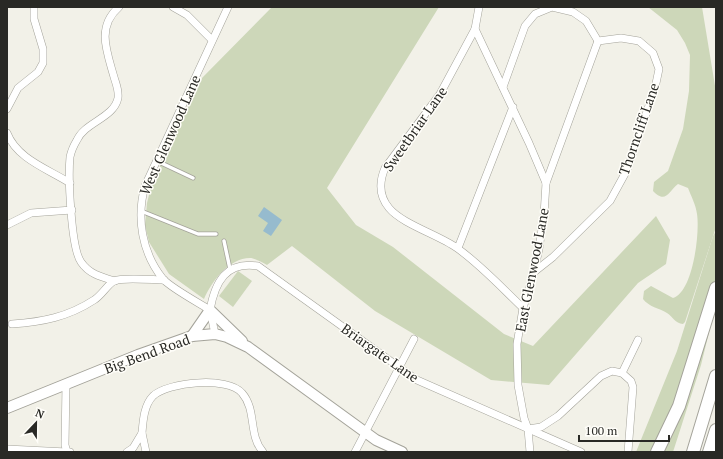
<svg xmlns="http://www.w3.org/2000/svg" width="723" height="459" font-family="'PT Serif',serif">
  <rect width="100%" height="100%" fill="#f2f1e8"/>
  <g fill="#cdd7b9">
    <path d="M272 7H439L327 188 356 225 393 247 504 334 533 346 656 216 670 240 666 264 638 283 549 385 491 380 375 311 292 246 267 265C263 263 255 258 250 258 229 258 212 281 204 299L169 274 149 242 145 225 147 203 152 183 202 78Z"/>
    <path d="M648 7H702L716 92V227L685 322 683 324C675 323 673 317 667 313 659 308 649 307 643 299L644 291 651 286 673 298C693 292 700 233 697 214 696 205 691 196 688 188L678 184C668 192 666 204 653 191L654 182 668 171 683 129 689 91 690 55 685 43 677 30Z"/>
    <path d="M716 231V304L701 365 673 452H636L677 351 713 236Z"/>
    <path d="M238 271 252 281 233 307 219 296Z"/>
  </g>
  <path fill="#96bbce" d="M264 207 282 220 271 236 263 231 268 223 258 216Z"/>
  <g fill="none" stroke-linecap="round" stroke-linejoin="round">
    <g stroke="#a4a39a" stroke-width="5">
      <g id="service">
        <path d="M157 161 193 178"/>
        <path d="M141 211 198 234H216"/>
        <path d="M224 241 230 269"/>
      </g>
    </g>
    <g stroke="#a4a39a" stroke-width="8">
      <g id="minor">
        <path d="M173 7 187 15 212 40"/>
        <path d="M479 7 475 29 529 143 546 183 544 215 539 249 534 272 523 308 517 344 518 385 524 418 528 429 530 452"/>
        <path d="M475 29 440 94 385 168C379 182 379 196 389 208 402 224 439 235 457 248 481 265 502 288 523 308"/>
        <path d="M503 87 525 26 535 14 552 7 573 12 586 21 598 41 621 38 639 41 653 53 659 69 655 88 627 170 610 201 553 257 534 272"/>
        <path d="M7 109 18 88 38 72 43 63V49L34 19V7"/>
        <path d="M7 133C17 159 48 169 70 183"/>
        <path d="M546 183 598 41"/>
        <path d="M7 225 31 213 72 210"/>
        <path d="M458 248 513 107"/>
        <path d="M115 281C101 277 89 274 81 262 71 248 68 177 70 157 71 152 74 145 77 140 85 122 114 118 118 98 119 90 116 84 114 77 107 52 96 27 119 7"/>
        <path d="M210 310C215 282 226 261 258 266L417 380 581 452"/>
        <path d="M12 324C42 322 68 317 94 300 102 295 107 285 114 281 122 277 154 280 164 280"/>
        <path d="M215 334 210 310C199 303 171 288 163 279 142 253 136 218 145 186L228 7"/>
        <path d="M622 373 631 381 633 387 628 452"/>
        <path d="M66 384 65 445 67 452H70"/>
        <path d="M528 429 541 427 558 416 601 376 612 371 622 373 638 340"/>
        <path d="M142 433C143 421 144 405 153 396 168 382 228 376 242 393 257 410 248 435 263 452"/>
        <path d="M7 449 67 452"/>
        <path d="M127 452 133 448 142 433 146 452"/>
        <path d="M355 452 414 339"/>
      </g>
    </g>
    <g stroke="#a4a39a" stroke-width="12">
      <g id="primary">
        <path d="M192 336 210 310 242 341"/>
        <path d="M7 408 138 355 192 336 215 334 227 337 248 347 376 440 402 452"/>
      </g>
    </g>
    <g stroke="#a4a39a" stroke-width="14">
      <g id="motorway">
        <path d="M657 452 679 406 716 288"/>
        <path d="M693 452 716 376"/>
        <path d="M709 452 716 430"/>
      </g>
    </g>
    <use href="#service" stroke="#fff" stroke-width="3.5"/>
    <use href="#minor" stroke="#fff" stroke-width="7"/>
    <use href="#primary" stroke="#fff" stroke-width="10"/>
    <use href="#motorway" stroke="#fff" stroke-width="12"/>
  </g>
  <g text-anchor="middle" stroke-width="3" stroke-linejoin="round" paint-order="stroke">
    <g font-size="14" fill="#292925" stroke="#fffef9">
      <text transform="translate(415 129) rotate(-55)" y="5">Sweetbriar Lane</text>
      <text transform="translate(639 129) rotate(-71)" y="5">Thorncliff Lane</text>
      <text transform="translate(170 135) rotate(-66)" y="5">West Glenwood Lane</text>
      <text transform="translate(532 270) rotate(-79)" y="5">East Glenwood Lane</text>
      <text transform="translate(380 353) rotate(35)" y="5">Briargate Lane</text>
      <text transform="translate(147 354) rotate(-20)" y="5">Big Bend Road</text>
    </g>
  </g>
  <rect width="723" height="459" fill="none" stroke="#292925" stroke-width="16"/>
  <g transform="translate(36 423) rotate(22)" stroke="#fffef9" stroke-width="3" paint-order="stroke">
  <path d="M0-3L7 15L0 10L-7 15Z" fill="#292925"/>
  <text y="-6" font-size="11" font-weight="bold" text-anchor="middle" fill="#292925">N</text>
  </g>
  <path d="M579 435v6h90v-6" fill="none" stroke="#292925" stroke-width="2"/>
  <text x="585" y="435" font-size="12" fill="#292925" stroke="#fffef9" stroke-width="3" paint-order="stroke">100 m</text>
</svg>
